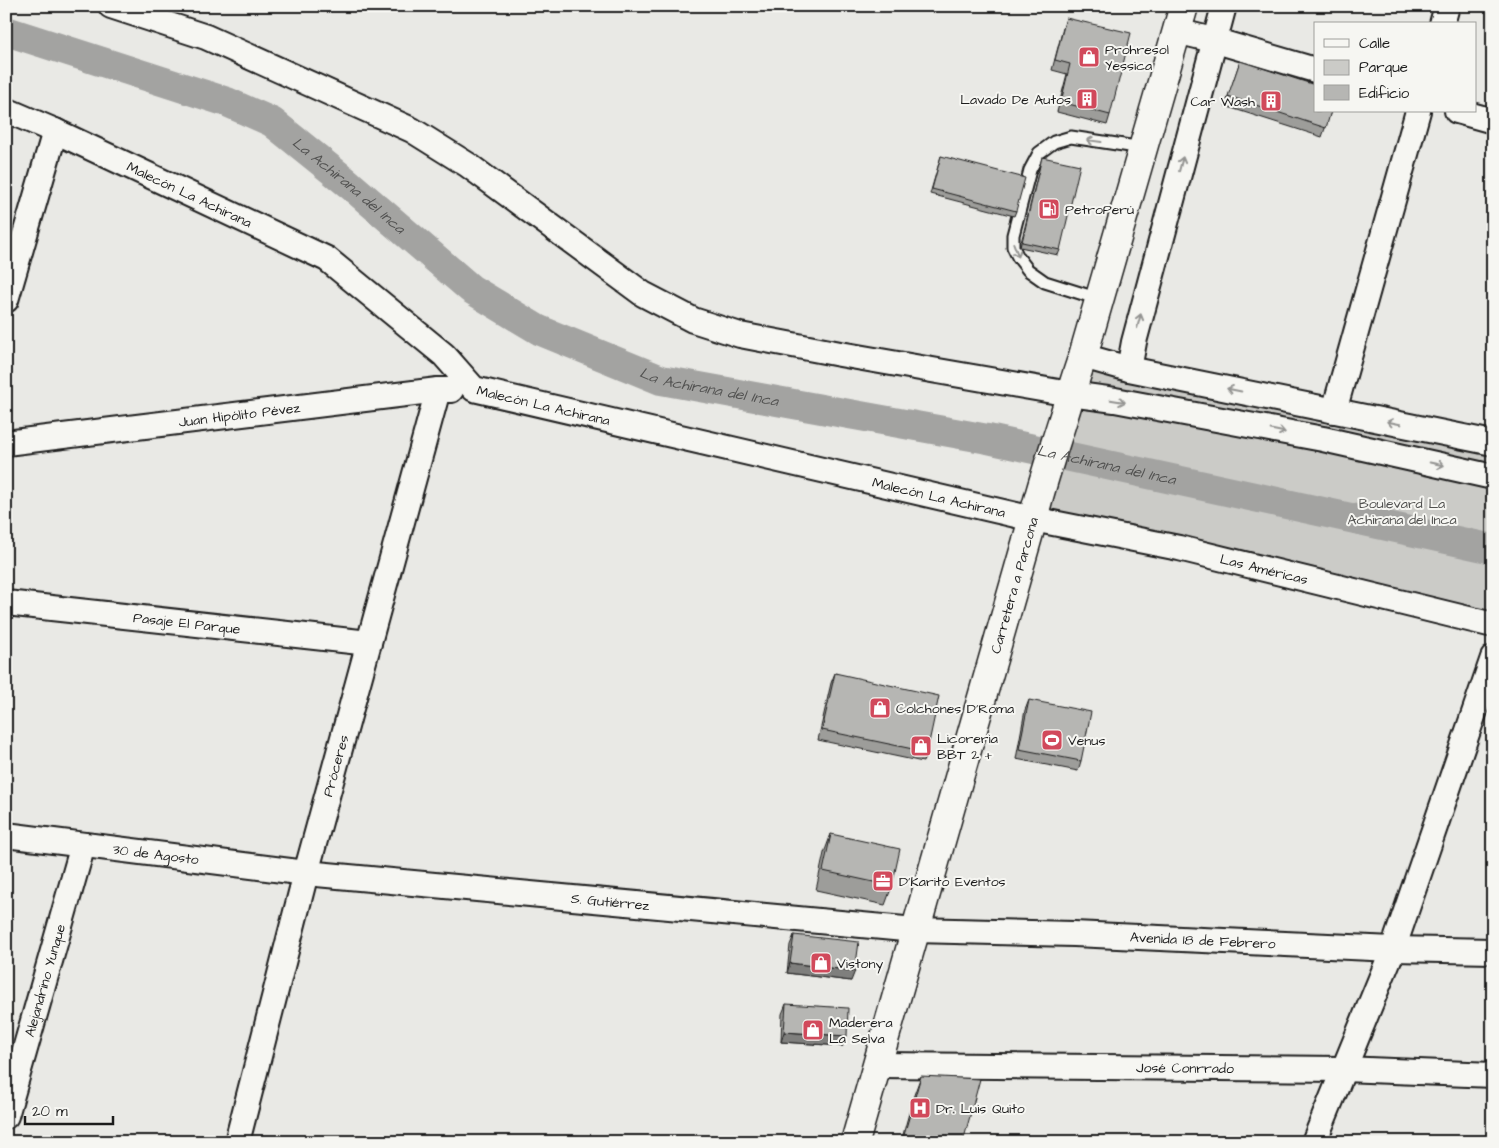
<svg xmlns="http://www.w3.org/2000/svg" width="1499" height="1148" font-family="'Architects Daughter',sans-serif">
  <rect width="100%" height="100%" fill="#e9e9e5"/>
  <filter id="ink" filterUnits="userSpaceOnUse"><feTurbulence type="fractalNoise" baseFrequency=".02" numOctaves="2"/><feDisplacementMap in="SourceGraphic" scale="10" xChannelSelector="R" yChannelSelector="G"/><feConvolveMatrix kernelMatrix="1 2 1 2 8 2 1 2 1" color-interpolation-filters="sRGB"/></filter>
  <g filter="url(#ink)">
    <path fill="#cbcbc7" stroke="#747472" d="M1083 356 1493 437V625L1033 519Z"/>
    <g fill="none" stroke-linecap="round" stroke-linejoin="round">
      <path stroke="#a3a3a1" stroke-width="30" id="s1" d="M6 31 227 102 272 122 349 184 471 289 539 330 661 380 988 439 1493 549"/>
      <g stroke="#1c1c1c" stroke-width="15">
        <path id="lane" d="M1099 299 1045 282 1028 270 1018 257 1013 247V235L1030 170 1039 153 1054 142 1071 137 1143 148"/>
      </g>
      <g stroke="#1c1c1c" stroke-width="28">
        <g id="street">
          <path d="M111 6 206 37 412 130 468 165 643 294 693 320 740 335 840 354 1070 394 1115 400 1323 439 1493 477"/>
          <path d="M1442 24 1447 6"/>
          <path d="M1176 31 1213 40 1315 70"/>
          <path id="s2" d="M6 110 55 131 327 259 444 355 474 389 1033 519 1179 548 1493 625"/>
          <path d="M1457 111 1493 121"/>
          <path d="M6 300 55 131"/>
          <path d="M1083 356 1129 369 1493 443"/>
          <path d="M1129 369 1134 342 1224 6"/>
          <path d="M1334 411 1418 111"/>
          <path id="s3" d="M6 443 438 390H451"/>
          <path id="s4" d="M6 603 369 643"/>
          <path id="s5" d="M6 835 306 873 915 930 1074 934 1393 949 1493 951"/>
          <path id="s6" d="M877 1065 1343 1069 1493 1075"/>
          <path id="s7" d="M6 1116 83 845"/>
          <path id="s8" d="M237 1142 306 873 438 390"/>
          <path d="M1314 1142 1393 949 1493 658"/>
        </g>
      </g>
      <g stroke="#1c1c1c" stroke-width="31">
        <g id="primary">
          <path id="s9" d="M855 1142 1033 519C1041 486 1052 454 1062 422 1069 400 1075 378 1083 356L1184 6"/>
        </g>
      </g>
      <use href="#lane" stroke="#f6f6f2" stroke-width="11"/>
      <use href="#street" stroke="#f6f6f2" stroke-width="24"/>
      <use href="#primary" stroke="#f6f6f2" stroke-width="28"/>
    </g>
    <g fill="#9d9d9a" stroke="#1c1c1c">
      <path d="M1066 18 1110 115 1107 125 1057 112 1067 74 1052 70 1063 28Z"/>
      <path d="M1240 61 1331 111 1322 137 1225 106Z"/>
      <path d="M941 156 1016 211 1014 216 930 194Z"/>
      <path d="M1042 157 1060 250 1058 255 1020 247Z"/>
      <path d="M835 673 927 752 923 762 818 740 831 683Z"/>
      <path d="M1029 700 1081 761 1078 771 1016 759 1025 710Z"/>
      <path d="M831 834 892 886 885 905 816 890 824 853Z"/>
      <path d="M794 935 851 981 787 973 790 945Z"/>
      <path d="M786 1004 843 1046 781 1042 782 1014Z"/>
      <path d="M921 1076 963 1142H901L914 1095Z"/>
    </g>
    <g fill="#7f7f7d" stroke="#1c1c1c">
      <path d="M790 963 855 971 851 981 787 973Z"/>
      <path d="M784 1032 847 1036 843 1046 781 1042Z"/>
    </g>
    <g fill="#b6b6b3" stroke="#1c1c1c">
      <path d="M1066 18 1131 33 1110 115 1061 102 1070 64 1055 60Z"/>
      <path d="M1240 61 1315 85V111H1331L1326 128 1228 96Z"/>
      <path d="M941 156 1025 178 1016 211 932 189Z"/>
      <path d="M1042 157 1080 165 1060 250 1022 242Z"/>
      <path d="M835 673 939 696 927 752 822 730Z"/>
      <path d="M1029 700 1091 712 1081 761 1019 749Z"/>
      <path d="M831 834 900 849 892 886 823 871Z"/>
      <path d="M794 935 859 942 855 971 790 963Z"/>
      <path d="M786 1004 848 1008 847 1036 784 1032Z"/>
      <path d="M921 1076 980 1079 963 1142H902Z"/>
    </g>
    <defs><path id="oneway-shaft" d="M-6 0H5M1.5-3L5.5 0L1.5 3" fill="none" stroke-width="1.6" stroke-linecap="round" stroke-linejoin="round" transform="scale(1.25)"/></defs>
    <g stroke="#949492">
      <use href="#oneway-shaft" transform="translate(1094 141) rotate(-172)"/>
      <use href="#oneway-shaft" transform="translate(1181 164) rotate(-75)"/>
      <use href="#oneway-shaft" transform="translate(1016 250) rotate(69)"/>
      <use href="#oneway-shaft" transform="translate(1139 321) rotate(-75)"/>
      <use href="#oneway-shaft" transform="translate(1234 390) rotate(-168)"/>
      <use href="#oneway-shaft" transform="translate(1118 401) rotate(10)"/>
      <use href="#oneway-shaft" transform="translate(1394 423) rotate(-169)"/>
      <use href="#oneway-shaft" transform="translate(1278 431) rotate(11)"/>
      <use href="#oneway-shaft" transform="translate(1437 464) rotate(12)"/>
    </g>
  </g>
  <defs>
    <g id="shop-square" transform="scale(1.125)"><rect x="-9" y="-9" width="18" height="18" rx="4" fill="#d1495b" stroke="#f6f6f2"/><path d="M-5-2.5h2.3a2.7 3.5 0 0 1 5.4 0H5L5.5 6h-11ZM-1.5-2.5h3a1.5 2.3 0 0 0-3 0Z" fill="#fff"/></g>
    <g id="building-square" transform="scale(1.125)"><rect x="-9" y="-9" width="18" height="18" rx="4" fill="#d1495b" stroke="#f6f6f2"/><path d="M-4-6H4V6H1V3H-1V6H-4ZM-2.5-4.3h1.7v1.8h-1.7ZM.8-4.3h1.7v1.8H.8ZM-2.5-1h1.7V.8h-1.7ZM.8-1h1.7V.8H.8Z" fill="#fff"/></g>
    <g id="fuel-square" transform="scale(1.125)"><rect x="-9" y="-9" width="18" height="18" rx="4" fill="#d1495b" stroke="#f6f6f2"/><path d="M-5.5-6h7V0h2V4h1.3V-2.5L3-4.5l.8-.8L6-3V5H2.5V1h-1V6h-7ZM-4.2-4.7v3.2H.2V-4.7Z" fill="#fff"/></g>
    <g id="stadium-square" transform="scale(1.125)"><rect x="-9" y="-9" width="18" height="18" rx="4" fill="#d1495b" stroke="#f6f6f2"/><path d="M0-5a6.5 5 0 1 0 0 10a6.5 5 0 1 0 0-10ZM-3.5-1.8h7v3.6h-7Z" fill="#fff"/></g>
    <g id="office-square" transform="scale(1.125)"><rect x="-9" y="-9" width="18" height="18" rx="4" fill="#d1495b" stroke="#f6f6f2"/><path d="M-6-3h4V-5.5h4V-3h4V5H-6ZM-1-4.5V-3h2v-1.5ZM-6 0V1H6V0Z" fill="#fff"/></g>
    <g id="hospital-square" transform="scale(1.125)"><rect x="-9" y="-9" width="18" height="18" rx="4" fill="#d1495b" stroke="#f6f6f2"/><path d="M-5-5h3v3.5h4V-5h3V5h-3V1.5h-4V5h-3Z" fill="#fff"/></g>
  </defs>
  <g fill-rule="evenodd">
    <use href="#shop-square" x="1089" y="57"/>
    <use href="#building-square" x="1087" y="99"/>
    <use href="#building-square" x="1271" y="101"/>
    <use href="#fuel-square" x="1049" y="209"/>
    <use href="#shop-square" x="880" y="708"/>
    <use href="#stadium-square" x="1052" y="740"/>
    <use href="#shop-square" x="921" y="746"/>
    <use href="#office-square" x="883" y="881"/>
    <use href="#shop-square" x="821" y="963"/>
    <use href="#shop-square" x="813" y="1030"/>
    <use href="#hospital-square" x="920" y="1108"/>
  </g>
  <g text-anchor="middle" stroke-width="4" stroke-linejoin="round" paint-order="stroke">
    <g font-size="14" fill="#1c1c1c" stroke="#f6f6f2" text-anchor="start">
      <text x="1105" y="54">Prohresol<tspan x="1105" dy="16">Yessica</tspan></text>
      <text x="1071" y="104" text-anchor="end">Lavado De Autos</text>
      <text x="1255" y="106" text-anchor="end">Car Wash</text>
      <text x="1065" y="214">PetroPerú</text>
      <text x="896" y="713">Colchones D'Roma</text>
      <text x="937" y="743">Licoreria<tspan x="937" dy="16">BBT 2 +</tspan></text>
      <text x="1068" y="745">Venus</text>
      <text x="899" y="886">D'Karito Eventos</text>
      <text x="837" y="968">Vistony</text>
      <text x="829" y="1027">Maderera<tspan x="829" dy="16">La Selva</tspan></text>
      <text x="936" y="1113">Dr. Luis Quito</text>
    </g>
    <g font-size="14" fill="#1c1c1c" stroke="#f6f6f2">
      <text dy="5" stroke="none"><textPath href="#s2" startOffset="202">Malecón La Achirana</textPath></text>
      <text dy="5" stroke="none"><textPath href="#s2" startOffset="622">Malecón La Achirana</textPath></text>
      <text dy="5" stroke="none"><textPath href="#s3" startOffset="235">Juan Hipólito Pévez</textPath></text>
      <text dy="5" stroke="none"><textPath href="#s2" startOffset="1028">Malecón La Achirana</textPath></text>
      <text dy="5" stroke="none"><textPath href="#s2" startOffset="1361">Las Américas</textPath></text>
      <text dy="5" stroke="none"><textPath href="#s9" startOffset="579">Carretera a Parcona</textPath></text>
      <text dy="5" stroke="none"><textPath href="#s4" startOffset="182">Pasaje El Parque</textPath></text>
      <text dy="5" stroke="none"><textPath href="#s8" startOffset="389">Próceres</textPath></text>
      <text dy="5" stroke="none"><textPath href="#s5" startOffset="151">30 de Agosto</textPath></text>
      <text dy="5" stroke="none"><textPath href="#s5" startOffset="608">S. Gutiérrez</textPath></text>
      <text dy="5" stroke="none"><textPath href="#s5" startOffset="1202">Avenida 18 de Febrero</textPath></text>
      <text dy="5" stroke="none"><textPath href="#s7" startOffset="141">Alejandrino Yunque</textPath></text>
      <text dy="5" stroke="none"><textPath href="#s6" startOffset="308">José Conrrado</textPath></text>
    </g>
    <g font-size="14" fill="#51514f" stroke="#f6f6f2">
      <text x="1402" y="508">Boulevard La<tspan x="1402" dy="16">Achirana del Inca</tspan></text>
    </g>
    <g font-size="15" font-style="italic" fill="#525251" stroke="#f6f6f2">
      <text dy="5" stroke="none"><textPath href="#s1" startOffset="381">La Achirana del Inca</textPath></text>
      <text dy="5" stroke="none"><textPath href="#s1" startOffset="801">La Achirana del Inca</textPath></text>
      <text dy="5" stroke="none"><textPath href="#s1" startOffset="1206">La Achirana del Inca</textPath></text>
    </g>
  </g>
  <rect width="1499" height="1148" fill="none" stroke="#f6f6f2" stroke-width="25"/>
  <rect x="12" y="12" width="1474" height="1123" fill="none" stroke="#1c1c1c" stroke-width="2" filter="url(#ink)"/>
  <rect x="1314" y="22" width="162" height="90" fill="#f6f6f2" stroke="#9f9f9c"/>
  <rect x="1324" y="39" width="25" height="8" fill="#f6f6f2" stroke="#9f9f9c"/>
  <text x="1359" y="48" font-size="15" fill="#1c1c1c">Calle</text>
  <rect x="1324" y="60" width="25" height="15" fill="#cbcbc7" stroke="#9f9f9c"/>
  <text x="1359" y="72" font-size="15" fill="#1c1c1c">Parque</text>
  <rect x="1324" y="85" width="25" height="15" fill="#b6b6b3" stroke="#9f9f9c"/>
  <text x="1359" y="98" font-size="15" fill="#1c1c1c">Edificio</text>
  <path d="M25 1116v8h88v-8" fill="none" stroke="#1c1c1c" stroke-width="2.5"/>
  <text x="32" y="1116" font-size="15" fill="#1c1c1c" stroke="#f6f6f2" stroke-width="4" paint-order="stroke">20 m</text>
</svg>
